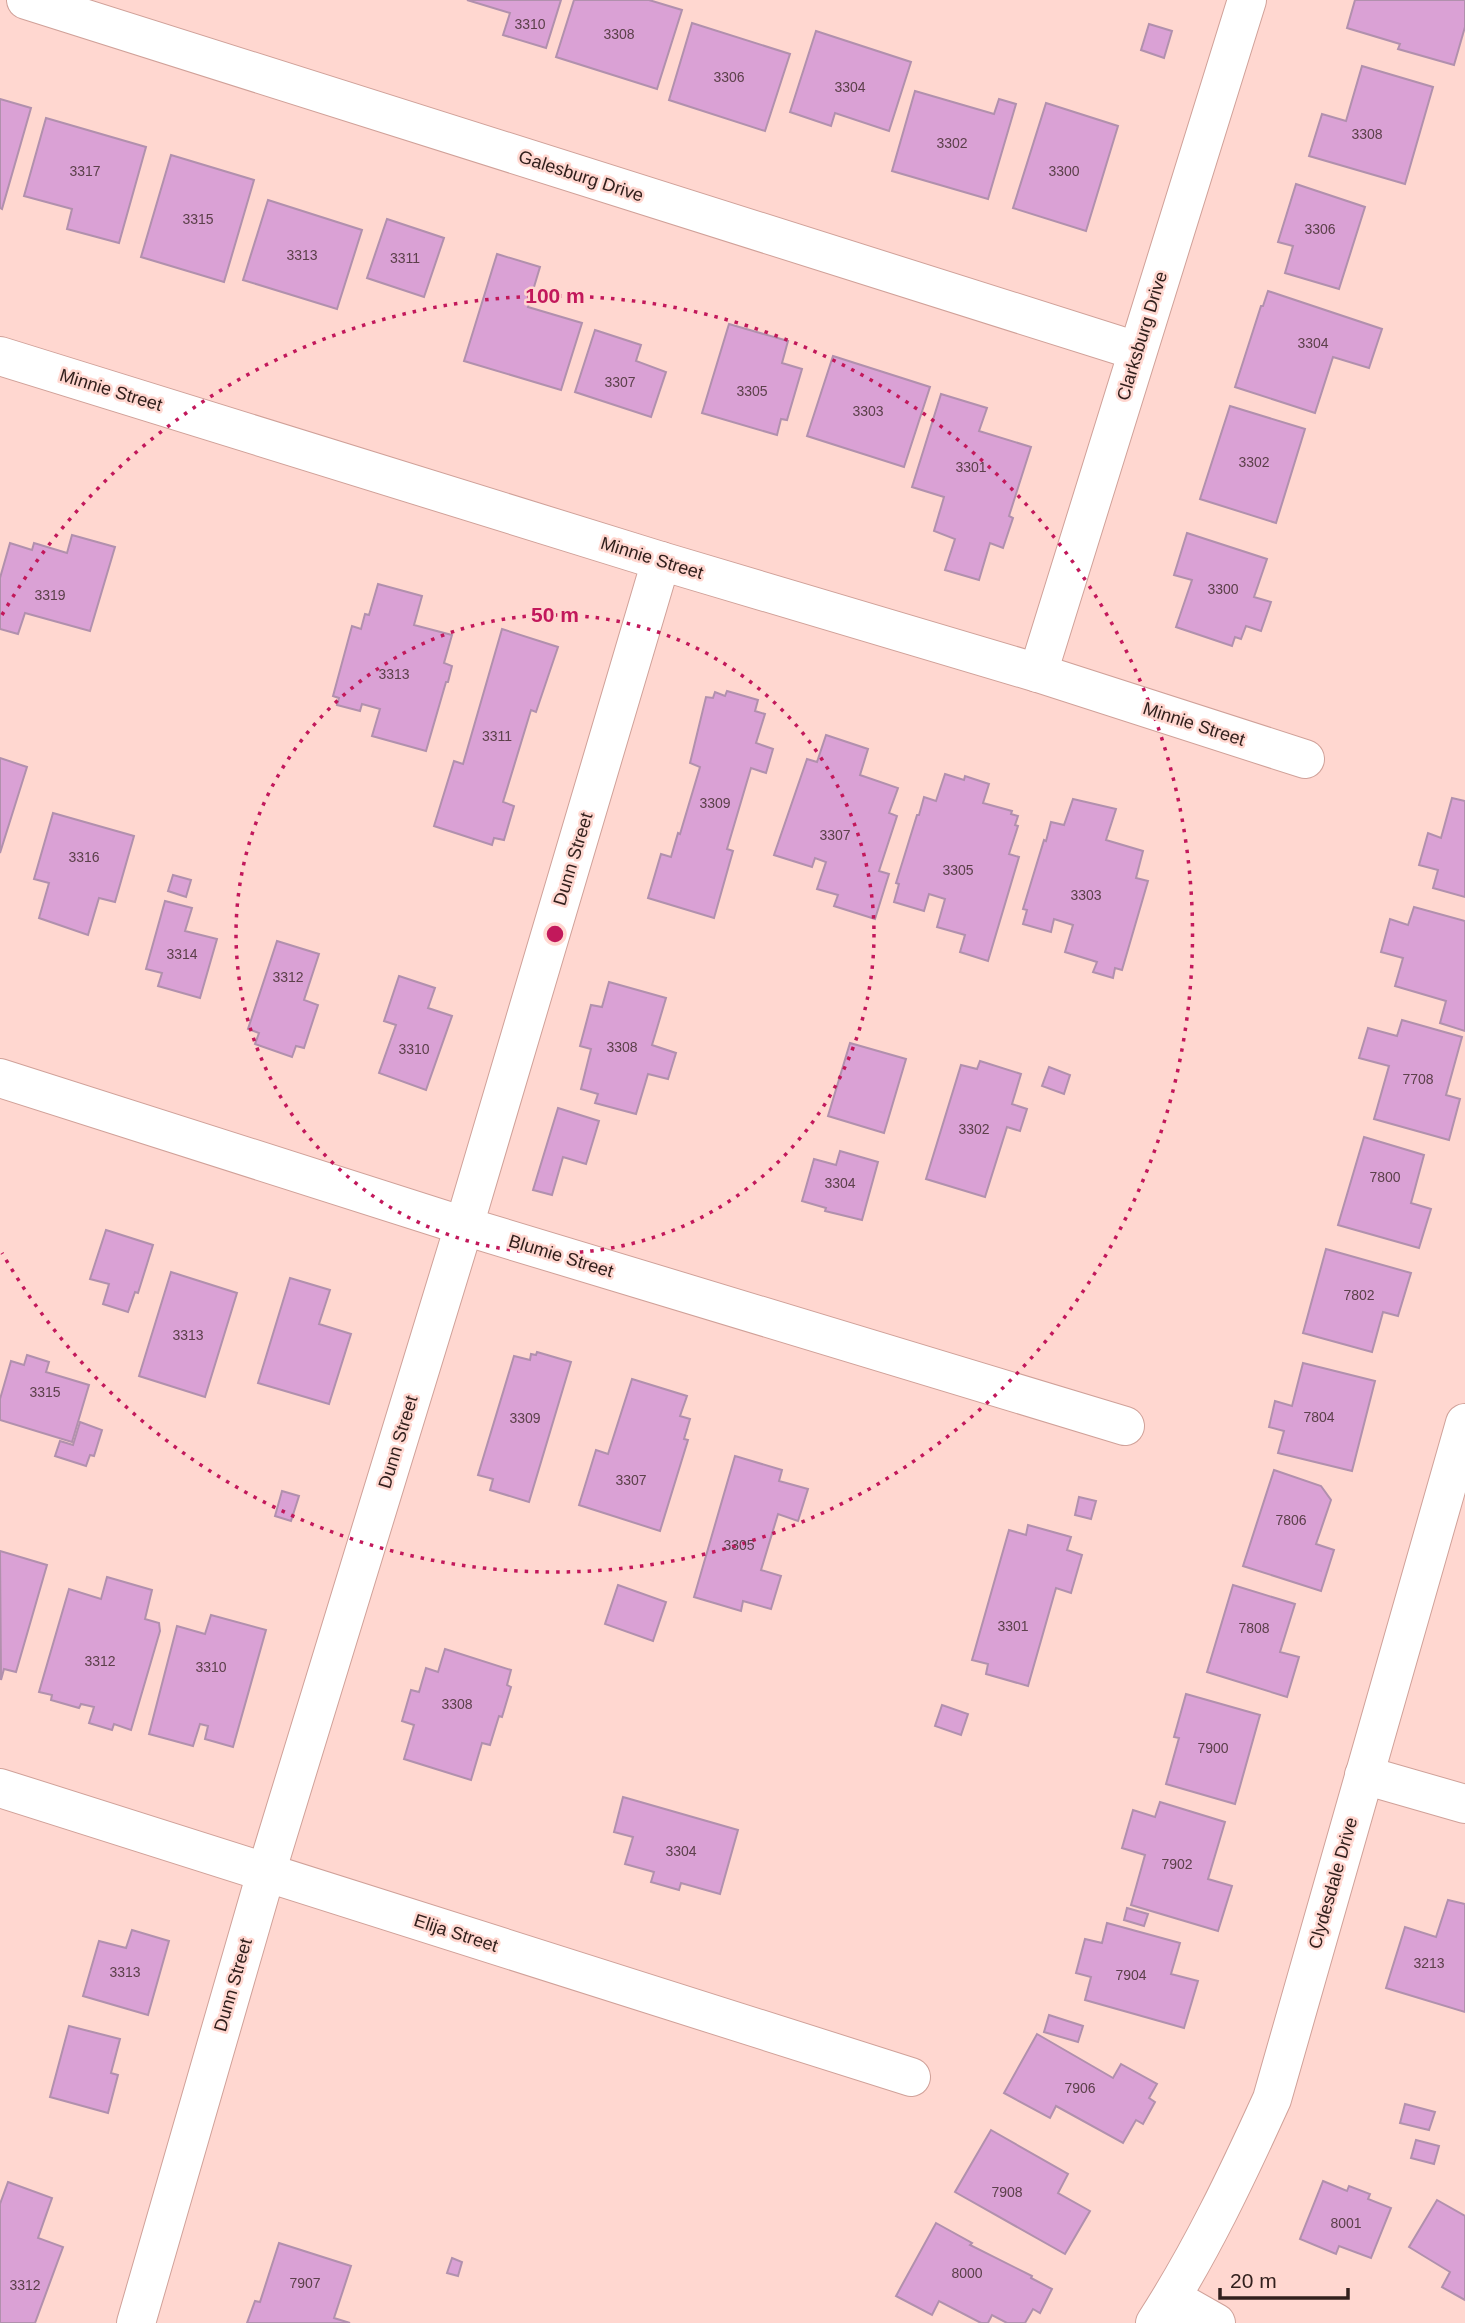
<svg xmlns="http://www.w3.org/2000/svg" width="1465" height="2323" font-family="Arial,sans-serif">
  <rect width="100%" height="100%" fill="#ffd7d0"/>
  <g fill="#daa1d5" stroke="#b190ad" stroke-width="2">
    <path d="M467 0H561L546 48 503 35 510 13Z"/>
    <path d="M574 0H649L682 10 657 89 556 57Z"/>
    <path d="M1355 0H1465V27L1454 65 1398 49 1400 44 1347 28Z"/>
    <path d="M692 23 790 54 765 131 669 100Z"/>
    <path d="M1149 24 1172 31 1164 58 1141 50Z"/>
    <path d="M816 31 911 62 889 131 835 113 831 126 790 112Z"/>
    <path d="M1362 66 1433 87 1405 184 1309 156 1322 114 1346 121Z"/>
    <path d="M915 91 994 114 999 99 1016 104 988 199 892 171Z"/>
    <path d="M0 99 31 108 2 209 0 208Z"/>
    <path d="M1046 103 1118 126 1086 231 1013 208Z"/>
    <path d="M46 118 146 147 119 243 67 229 72 209 24 196Z"/>
    <path d="M171 155 254 180 224 282 141 257Z"/>
    <path d="M1296 184 1365 207 1339 289 1285 273 1293 246 1278 242Z"/>
    <path d="M268 200 362 230 337 309 243 280Z"/>
    <path d="M387 219 444 238 424 297 367 278Z"/>
    <path d="M497 254 540 267 528 307 582 323 561 390 464 361Z"/>
    <path d="M1268 291 1382 329 1369 368 1333 357 1315 413 1235 387 1261 306H1263Z"/>
    <path d="M729 324 788 341 782 363 802 369 787 420 781 419 777 435 702 413Z"/>
    <path d="M595 330 641 345 636 361 666 372 651 417 575 392Z"/>
    <path d="M833 356 930 387 904 467 807 436Z"/>
    <path d="M941 394 987 408 979 431 1031 447 1009 516 1013 518 1003 548 990 543 979 580 945 570 955 539 934 531 944 497 912 487Z"/>
    <path d="M1230 406 1305 429 1276 523 1200 499Z"/>
    <path d="M1187 533 1267 559 1254 597 1271 602 1261 631 1246 626 1241 639 1235 637 1232 646 1176 627 1192 580 1174 575Z"/>
    <path d="M72 535 115 547 90 631 25 613 18 634 0 629V578L10 543 32 550 34 543 67 553Z"/>
    <path d="M378 584 422 596 414 625 452 635 444 663 452 666 448 682H446L426 751 372 736 380 709 362 704 360 711 337 705 339 698 333 696 352 626 361 629 365 614 369 615Z"/>
    <path d="M502 629 558 647 536 712 531 710 503 802 514 806 504 840 494 838 492 845 434 826 454 761 463 764Z"/>
    <path d="M727 691 758 700 755 711 765 714 756 743 773 749 766 773 751 768 727 849 733 851 714 918 648 898 661 854 671 857 678 833 680 834 700 767 690 763 706 697 713 698 715 692 725 696Z"/>
    <path d="M826 735 868 749 860 775 898 788 889 813 897 816 879 871 889 874 875 919 834 906 838 895 817 889 826 862 815 858 812 867 774 855 807 759 817 762Z"/>
    <path d="M0 758 27 767 0 853Z"/>
    <path d="M945 774 964 780 965 776 989 784 983 803 1012 811 1011 814 1018 816 1015 825 1018 826 1009 854 1019 857 988 961 960 952 965 935 937 927 945 899 929 894 924 911 894 902 899 884 896 883 917 815H919L924 797 936 801Z"/>
    <path d="M1452 798 1465 801V897L1433 888 1438 870 1419 865 1428 833 1441 838Z"/>
    <path d="M1073 799 1116 809 1106 840 1143 851 1136 878 1148 881 1122 970 1115 968 1113 978 1093 972 1097 962 1065 952 1073 925 1054 919 1051 932 1023 924 1027 910 1023 909 1044 840 1046 841 1051 822 1064 825Z"/>
    <path d="M53 813 134 836 115 902 99 898 88 935 39 918 49 883 34 879Z"/>
    <path d="M173 875 191 880 186 897 168 891Z"/>
    <path d="M165 901 192 908 185 931 217 939 200 998 158 986 162 973 146 969Z"/>
    <path d="M1414 907 1465 921V1031L1440 1023 1446 1001 1395 986 1403 958 1381 952 1390 919 1408 925Z"/>
    <path d="M277 941 319 954 304 1000 318 1005 304 1048 296 1046 292 1057 255 1044 259 1033 248 1029Z"/>
    <path d="M399 976 435 988 428 1008 452 1016 426 1090 379 1073 396 1025 384 1021Z"/>
    <path d="M609 982 666 998 652 1045 676 1053 668 1079 648 1074 636 1114 595 1103 598 1094 581 1089 591 1049 580 1046 591 1005 602 1007Z"/>
    <path d="M1402 1020 1462 1037 1446 1095 1460 1099 1449 1140 1374 1119 1389 1066 1359 1058 1368 1028 1397 1036Z"/>
    <path d="M850 1043 906 1059 884 1133 828 1116Z"/>
    <path d="M980 1061 1021 1074 1012 1104 1027 1109 1020 1131 1007 1127 985 1197 926 1179 961 1065 977 1069Z"/>
    <path d="M1049 1067 1070 1075 1064 1094 1042 1086Z"/>
    <path d="M558 1108 599 1121 586 1164 563 1157 552 1195 533 1190Z"/>
    <path d="M1364 1137 1424 1155 1411 1203 1431 1209 1419 1248 1338 1225Z"/>
    <path d="M840 1151 878 1162 862 1220 825 1211 826 1208 802 1201 814 1159 836 1165Z"/>
    <path d="M106 1230 153 1245 138 1293 135 1292 128 1312 103 1304 109 1284 90 1279Z"/>
    <path d="M1326 1249 1411 1273 1398 1316 1383 1312 1372 1352 1303 1333Z"/>
    <path d="M171 1272 237 1293 205 1397 139 1376Z"/>
    <path d="M290 1278 330 1290 319 1324 351 1334 329 1404 258 1383Z"/>
    <path d="M537 1352 571 1362 529 1502 490 1490 493 1479 478 1475 514 1356 530 1360 531 1354 536 1355Z"/>
    <path d="M27 1355 49 1362 46 1372 89 1385 72 1442 0 1420V1399L11 1361 24 1365Z"/>
    <path d="M1303 1363 1375 1381 1352 1471 1278 1453 1284 1431 1269 1427 1275 1401 1292 1406Z"/>
    <path d="M632 1379 687 1396 680 1416 690 1419 684 1439 688 1440 660 1531 579 1505 596 1450 608 1454Z"/>
    <path d="M80 1422 102 1430 94 1456 90 1455 86 1466 55 1456 60 1441 73 1445Z"/>
    <path d="M735 1456 782 1470 779 1481 808 1489 798 1521 778 1514 761 1570 781 1576 771 1609 743 1601 741 1611 694 1597Z"/>
    <path d="M1274 1470 1321 1486 1331 1500 1316 1544 1334 1550 1321 1591 1243 1566Z"/>
    <path d="M282 1491 299 1496 291 1521 275 1516Z"/>
    <path d="M1079 1497 1096 1501 1091 1519 1075 1515Z"/>
    <path d="M1028 1525 1071 1537 1067 1550 1082 1555 1071 1593 1056 1588 1028 1686 986 1674 988 1664 972 1660 1009 1530 1026 1535Z"/>
    <path d="M0 1551 47 1565 16 1672 4 1669 1 1680Z"/>
    <path d="M107 1577 152 1590 145 1619 159 1623 160 1631 131 1730 114 1724 112 1730 89 1723 94 1707 81 1704 79 1708 51 1700 52 1695 39 1692 69 1589 101 1599Z"/>
    <path d="M618 1585 666 1602 653 1641 605 1624Z"/>
    <path d="M1233 1585 1295 1604 1280 1652 1299 1657 1287 1697 1207 1672Z"/>
    <path d="M211 1615 266 1630 233 1747 205 1739 208 1726 200 1724 193 1746 149 1734 177 1626 205 1634Z"/>
    <path d="M445 1649 511 1670 507 1685 511 1687 502 1717 499 1716 490 1745 482 1743 471 1780 404 1759 414 1725 402 1721 411 1690 419 1692 426 1668 438 1672Z"/>
    <path d="M1186 1694 1260 1715 1235 1804 1166 1784 1179 1738 1174 1737Z"/>
    <path d="M942 1705 968 1714 961 1735 935 1726Z"/>
    <path d="M623 1797 738 1830 720 1894 681 1883 679 1890 651 1882 654 1872 625 1864 633 1837 614 1832Z"/>
    <path d="M1160 1802 1225 1822 1208 1879 1232 1886 1218 1931 1131 1905 1145 1855 1122 1848 1133 1810 1155 1817Z"/>
    <path d="M1448 1900 1465 1904V2012L1386 1988 1405 1927 1436 1937Z"/>
    <path d="M1127 1908 1148 1914 1144 1926 1124 1920Z"/>
    <path d="M1107 1923 1180 1943 1171 1974 1198 1981 1184 2028 1085 2000 1091 1977 1076 1973 1085 1939 1102 1943Z"/>
    <path d="M132 1930 169 1941 148 2015 83 1996 99 1941 126 1948Z"/>
    <path d="M1049 2015 1083 2026 1078 2042 1044 2032Z"/>
    <path d="M69 2026 120 2039 111 2073 118 2075 108 2113 50 2097Z"/>
    <path d="M1037 2034 1113 2078 1121 2064 1157 2084 1149 2098 1155 2102 1143 2124 1136 2120 1123 2143 1056 2106 1050 2118 1004 2093Z"/>
    <path d="M1405 2104 1435 2112 1429 2130 1400 2123Z"/>
    <path d="M991 2130 1068 2174 1058 2193 1090 2211 1065 2254 955 2192Z"/>
    <path d="M1416 2140 1439 2146 1434 2164 1411 2158Z"/>
    <path d="M1323 2181 1347 2191 1349 2186 1370 2194 1368 2199 1391 2208 1371 2258 1339 2246 1336 2254 1300 2239Z"/>
    <path d="M8 2182 52 2198 38 2238 63 2247 35 2323H0V2204Z"/>
    <path d="M1437 2200 1465 2216V2300L1442 2287 1450 2272 1409 2247Z"/>
    <path d="M936 2223 972 2243 970 2245 1032 2276 1031 2278 1052 2289 1040 2313 1033 2309 1025 2323H1007L992 2315 988 2323H981L939 2301 932 2315 896 2296Z"/>
    <path d="M279 2243 351 2266 334 2318 350 2323H247L255 2301 260 2302Z"/>
    <path d="M452 2258 462 2262 458 2276 447 2273Z"/>
  </g>
  <g fill="none" stroke-linecap="round" stroke-linejoin="round">
    <g stroke="#d0a199" stroke-width="40">
      <g id="minor">
        <path d="M26 0 1137 351"/>
        <path d="M0 356 661 561 1038 673 1305 759"/>
        <path d="M1038 673 1247 0"/>
        <path d="M0 1078 464 1226 1125 1426"/>
        <path d="M1364 1775 1465 1804"/>
        <path d="M0 1788 911 2077"/>
        <path d="M1172 2298 1216 2323"/>
        <path d="M136 2323 266 1873 464 1226 661 561"/>
        <path d="M1155 2323C1201 2252 1237 2176 1272 2099L1465 1423"/>
      </g>
    </g>
    <use href="#minor" stroke="#fff" stroke-width="38"/>
  </g>
  <g fill="none" stroke="#c2185b" stroke-width="3.5" stroke-dasharray="3.5 7">
    <circle cx="555" cy="934" r="319"/>
    <path d="M2 615A638 638 0 1 1 2 1253"/>
  </g>
  <g text-anchor="middle" stroke-width="5" stroke-linejoin="round" paint-order="stroke">
    <g font-size="14" fill="#5c404b">
      <text x="530" y="29">3310</text>
      <text x="619" y="39">3308</text>
      <text x="729" y="82">3306</text>
      <text x="850" y="92">3304</text>
      <text x="1367" y="139">3308</text>
      <text x="952" y="148">3302</text>
      <text x="85" y="176">3317</text>
      <text x="1064" y="176">3300</text>
      <text x="198" y="224">3315</text>
      <text x="1320" y="234">3306</text>
      <text x="302" y="260">3313</text>
      <text x="405" y="263">3311</text>
      <text x="1313" y="348">3304</text>
      <text x="620" y="387">3307</text>
      <text x="752" y="396">3305</text>
      <text x="868" y="416">3303</text>
      <text x="1254" y="467">3302</text>
      <text x="971" y="472">3301</text>
      <text x="1223" y="594">3300</text>
      <text x="50" y="600">3319</text>
      <text x="394" y="679">3313</text>
      <text x="497" y="741">3311</text>
      <text x="715" y="808">3309</text>
      <text x="835" y="840">3307</text>
      <text x="84" y="862">3316</text>
      <text x="958" y="875">3305</text>
      <text x="1086" y="900">3303</text>
      <text x="182" y="959">3314</text>
      <text x="288" y="982">3312</text>
      <text x="622" y="1052">3308</text>
      <text x="414" y="1054">3310</text>
      <text x="1418" y="1084">7708</text>
      <text x="974" y="1134">3302</text>
      <text x="1385" y="1182">7800</text>
      <text x="840" y="1188">3304</text>
      <text x="1359" y="1300">7802</text>
      <text x="188" y="1340">3313</text>
      <text x="45" y="1397">3315</text>
      <text x="1319" y="1422">7804</text>
      <text x="525" y="1423">3309</text>
      <text x="631" y="1485">3307</text>
      <text x="1291" y="1525">7806</text>
      <text x="739" y="1550">3305</text>
      <text x="1013" y="1631">3301</text>
      <text x="1254" y="1633">7808</text>
      <text x="100" y="1666">3312</text>
      <text x="211" y="1672">3310</text>
      <text x="457" y="1709">3308</text>
      <text x="1213" y="1753">7900</text>
      <text x="681" y="1856">3304</text>
      <text x="1177" y="1869">7902</text>
      <text x="1429" y="1968">3213</text>
      <text x="125" y="1977">3313</text>
      <text x="1131" y="1980">7904</text>
      <text x="1080" y="2093">7906</text>
      <text x="1007" y="2197">7908</text>
      <text x="1346" y="2228">8001</text>
      <text x="967" y="2278">8000</text>
      <text x="305" y="2288">7907</text>
      <text x="25" y="2290">3312</text>
    </g>
    <g font-size="18" fill="#32201d" stroke="#ffd7d0">
      <text transform="translate(581 176) rotate(18)" y="6">Galesburg Drive</text>
      <text transform="translate(1142 336) rotate(-73)" y="6">Clarksburg Drive</text>
      <text transform="translate(111 390) rotate(17)" y="6">Minnie Street</text>
      <text transform="translate(652 558) rotate(17)" y="6">Minnie Street</text>
      <text transform="translate(1194 724) rotate(18)" y="6">Minnie Street</text>
      <text transform="translate(573 859) rotate(-73)" y="6">Dunn Street</text>
      <text transform="translate(561 1256) rotate(17)" y="6">Blumie Street</text>
      <text transform="translate(398 1442) rotate(-73)" y="6">Dunn Street</text>
      <text transform="translate(1333 1883) rotate(-74)" y="6">Clydesdale Drive</text>
      <text transform="translate(456 1933) rotate(18)" y="6">Elija Street</text>
      <text transform="translate(233 1985) rotate(-74)" y="6">Dunn Street</text>
    </g>
  </g>
  <circle cx="555" cy="934" r="10" fill="#c2185b" stroke="#ffd7d0" stroke-width="3.5"/>
  <g font-size="21" text-anchor="middle" font-weight="bold" fill="#c2185b" stroke="#ffd7d0" stroke-width="5" stroke-linejoin="round" paint-order="stroke">
    <text x="555" y="303">100 m</text>
    <text x="555" y="622">50 m</text>
  </g>
  <path d="M1220 2288v10h128v-10" fill="none" stroke="#32201d" stroke-width="3.5"/>
  <text x="1230" y="2288" font-size="21" fill="#32201d" stroke="#ffd7d0" stroke-width="5" paint-order="stroke">20 m</text>
</svg>
